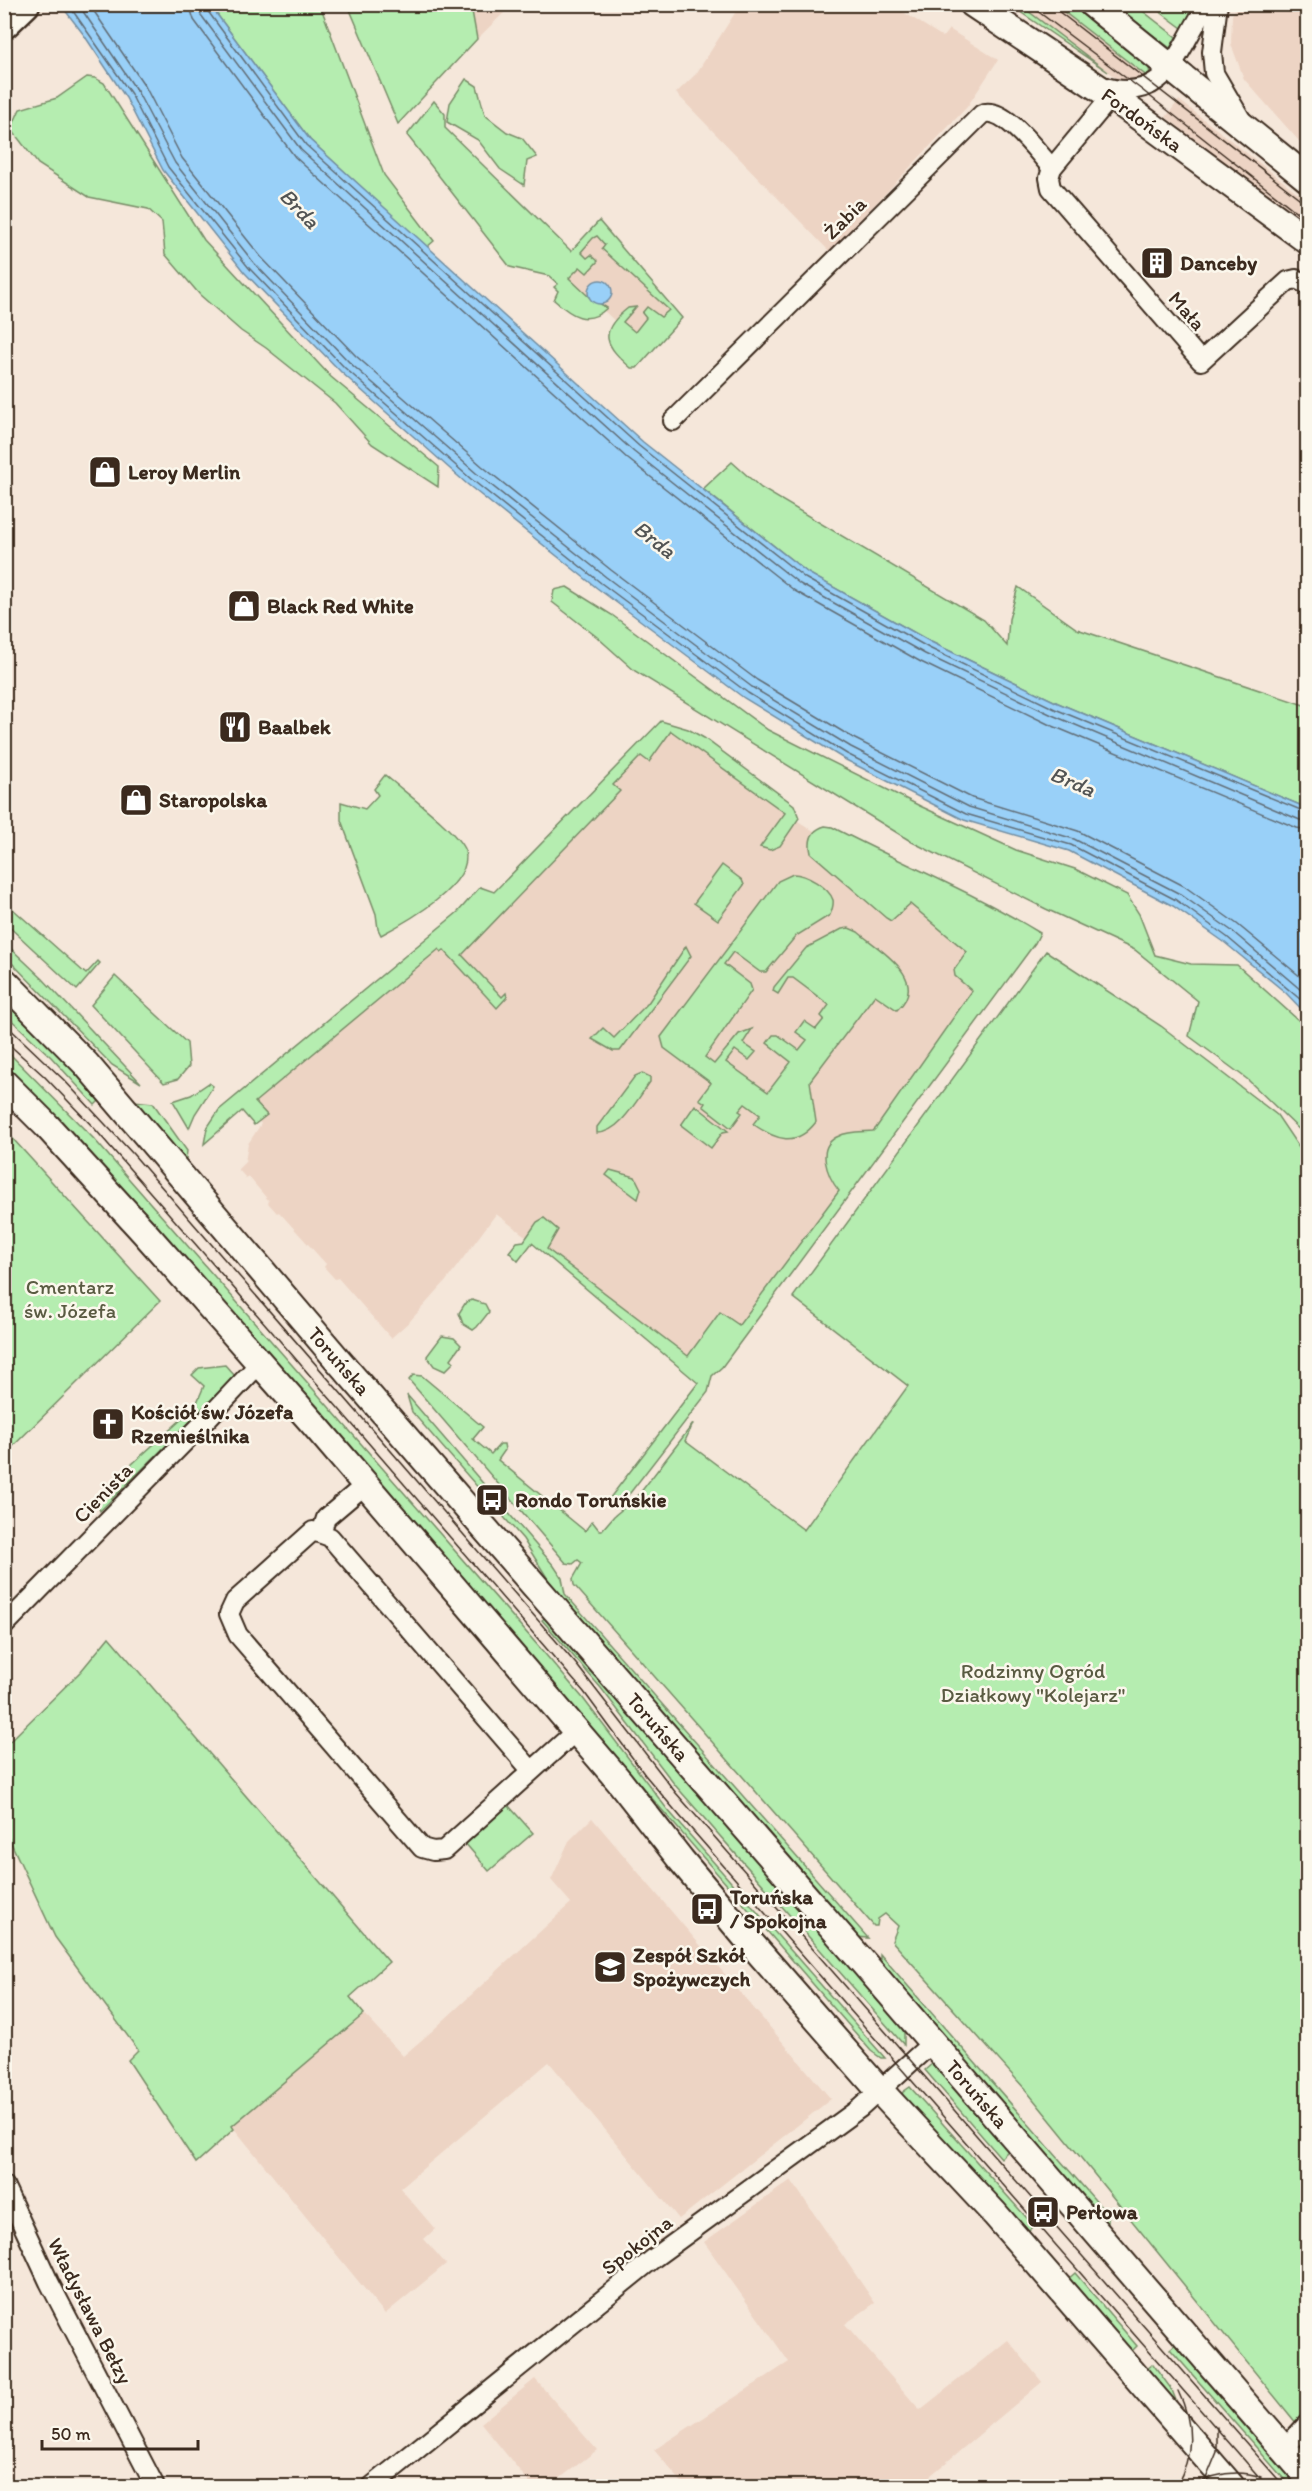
<svg xmlns="http://www.w3.org/2000/svg" width="1312" height="2491" font-family="Itim,sans-serif">
  <rect width="100%" height="100%" fill="#f5e7da"/>
  <filter id="ink" filterUnits="userSpaceOnUse"><feTurbulence type="fractalNoise" baseFrequency=".0167" numOctaves="2"/><feDisplacementMap in="SourceGraphic" scale="12" xChannelSelector="R" yChannelSelector="G"/><feConvolveMatrix kernelMatrix="1 2 1 2 8 2 1 2 1" color-interpolation-filters="sRGB"/></filter>
  <g filter="url(#ink)">
    <g fill="#edd4c4">
      <path d="M457 5H512L477 39 471 5 457 7Z"/>
      <path d="M740 5H892L943 37 949 29 998 60 967 107 830 252 676 93 696 74Z"/>
      <path d="M1020 5H1055L1148 77 1128 81 1116 78Z"/>
      <path d="M1239 5H1307V150L1244 79 1231 44 1232 15Z"/>
      <path d="M1179 100 1307 200V227L1166 117Z"/>
      <path d="M599 221 682 318 637 368 617 323 602 309 576 315 554 296 558 291 554 287 558 284 549 276Z"/>
      <path d="M663 725 785 813 817 833 1035 943 722 1367 687 1356 496 1214 446 1281 410 1321 391 1338 338 1278 335 1279 324 1267 326 1264 279 1212 277 1213 268 1203 269 1201 248 1176 246 1178 238 1169 245 1162 248 1144 261 1124 242 1101 439 949 446 953Z"/>
      <path d="M592 1818 831 2099 679 2219 549 2062 400 2188 435 2229 424 2239 446 2264 385 2314 232 2126 364 2014 403 2056 432 2031 571 1903 551 1880 569 1841Z"/>
      <path d="M791 2180 875 2303 845 2324 920 2410 1008 2340 1042 2382 918 2486H685L654 2450 789 2362 704 2242Z"/>
      <path d="M535 2379 597 2450 555 2482 541 2486H532L481 2423Z"/>
    </g>
    <g fill="#b5edb0" stroke="#788c67" stroke-width="1.5">
      <path d="M210 5H320L384 175 434 241 427 247 310 140Z"/>
      <path d="M457 5 458 7 471 5 477 39 398 124 348 5Z"/>
      <path d="M1010 5H1020L1108 72Z"/>
      <path d="M1055 5H1071L1146 65 1149 68 1150 75 1148 77Z"/>
      <path d="M1118 5H1135L1176 37 1170 48 1117 7Z"/>
      <path d="M1151 5H1198L1182 28Z"/>
      <path d="M87 77 95 78 104 83 204 240 331 377 439 467 438 487 372 444 335 403 266 348 241 331 200 295 165 254 162 222 148 209 89 197 38 164 11 129 20 109 57 98Z"/>
      <path d="M466 79 477 86 485 115 507 132 522 138 537 157 527 161 524 185 500 169 478 140 447 122 450 103Z"/>
      <path d="M434 101 445 114V128L571 251 599 221 682 318 637 368H631C606 346 596 333 628 308L636 307 623 322 635 332 646 318 642 313 647 307 661 317 669 310 602 249 605 245 597 236 593 238 581 252 587 258 591 255 598 261 587 273 580 267 569 278 589 297 607 308C587 327 571 315 554 300L558 291 554 287 558 284 549 276 510 267 407 135Z"/>
      <path d="M732 462 761 488 984 620 1007 646 1009 619 1018 587 1077 629 1307 706V808L1058 703 931 642 808 573 703 489Z"/>
      <path d="M567 587 612 615 768 730 920 806 1016 850 1075 869 1127 895 1139 914 1155 955 1191 964 1237 965 1307 1028V1137L1247 1079 1189 1036 1198 1001 1135 950 1046 909 912 842 635 671 597 637 552 602 554 590Z"/>
      <path d="M661 721 688 729 704 738 794 805 799 818 780 846 770 850 760 847 785 813 671 731 649 762 641 756 613 785 620 791 462 955 502 997 506 993 507 997 497 1008 444 950 441 952 439 949 255 1102 267 1115 254 1125 242 1111 204 1144 207 1128 219 1110 458 912 480 887 494 892Z"/>
      <path d="M385 775C403 791 458 831 465 851 475 884 406 922 381 935L378 929 376 914 341 820V802L365 809 378 795 374 789Z"/>
      <path d="M825 826 832 827C901 863 973 892 1040 933L1035 943 722 1367 712 1376 708 1392 630 1493 618 1503H606L698 1383 532 1243 518 1261 509 1252 517 1242 524 1241 537 1222 544 1218 558 1230 547 1249 688 1356 720 1312 739 1325 839 1191C828 1177 814 1146 839 1136 848 1131 863 1132 873 1131L876 1128 972 991 955 976 954 970 967 952 910 904 891 921 886 918 811 853C808 840 811 830 825 826Z"/>
      <path d="M722 865 742 880 744 885 718 920 694 903Z"/>
      <path d="M793 874C805 874 829 887 833 900 834 905 832 910 830 915L796 936 766 972H760L733 952 724 964 750 984 752 990 705 1057 714 1064 739 1034 752 1029 743 1043 756 1052 749 1060 735 1050 726 1062 768 1092 791 1062 767 1043 773 1035H778L799 1050 807 1040 796 1032 804 1021 816 1029 824 1019 821 1016 829 1005 793 978H788L778 994 773 991 774 987 806 948 842 929 849 928 858 932C880 951 931 979 897 1010L875 995 810 1081 816 1122C796 1148 776 1140 753 1124L760 1115 745 1104 739 1111 742 1113 731 1128 703 1106 705 1103 699 1099 711 1083 664 1048 661 1037 778 881Z"/>
      <path d="M5 902 86 974 98 961 100 963 77 990 5 923Z"/>
      <path d="M5 943 43 979 141 1083 112 1065 5 956Z"/>
      <path d="M686 946 691 956 620 1051H613L592 1039 603 1028 614 1038 648 1003Z"/>
      <path d="M1046 951 1161 1026 1277 1115 1308 1161V2409L1297 2424 1025 2089 892 1941 898 1926 885 1914 878 1919 877 1926H874L574 1585 573 1579 582 1563 578 1560 573 1564 566 1563 409 1380 413 1375 422 1376 483 1427 473 1439 491 1454 500 1444H504L505 1450 498 1460 585 1531 592 1521 599 1530H602L614 1516 637 1497 693 1424 685 1441 804 1530 908 1386 793 1297Z"/>
      <path d="M115 976 187 1043 189 1066 178 1079 164 1083 91 1005Z"/>
      <path d="M5 1002 70 1067 99 1101 95 1105 51 1057 5 1014Z"/>
      <path d="M4 1048 94 1139 540 1648 582 1697 667 1809 885 2058H881L871 2051 252 1337 75 1137 5 1066Z"/>
      <path d="M642 1073 650 1077V1082C638 1098 620 1133 597 1133V1127L635 1076Z"/>
      <path d="M209 1083 213 1086 212 1088 195 1114 189 1128 173 1101 191 1095Z"/>
      <path d="M134 1101 153 1103 187 1151 186 1159 184 1161 133 1102Z"/>
      <path d="M695 1105 728 1131 723 1132 711 1148 681 1125Z"/>
      <path d="M4 1129 160 1301 5 1454H4Z"/>
      <path d="M610 1170 635 1177 641 1189 638 1199 606 1175Z"/>
      <path d="M472 1300 485 1304 489 1312 477 1327 473 1330 463 1324 459 1313 466 1302Z"/>
      <path d="M442 1336 454 1338 461 1345 451 1359 454 1362 445 1371 434 1366 427 1356Z"/>
      <path d="M225 1365 235 1376 231 1381 100 1511 96 1501 100 1493 195 1407 204 1386 192 1375 199 1368Z"/>
      <path d="M407 1395 554 1566 562 1578 565 1594 868 1938 856 1937 556 1592 523 1539 412 1412Z"/>
      <path d="M547 1616 901 2024 904 2033V2045L675 1785 601 1688 542 1620Z"/>
      <path d="M109 1637 389 1962 350 1997 364 2014 232 2126 234 2129 196 2163 128 2060 138 2050 55 1937 5 1830V1746L81 1671Z"/>
      <path d="M508 1805 533 1833 489 1871 465 1843Z"/>
      <path d="M880 1954 1108 2215V2229L880 1965Z"/>
      <path d="M933 2063 938 2065 1010 2149 1001 2158 925 2070Z"/>
      <path d="M910 2087 1034 2226 1027 2233 901 2097 903 2092Z"/>
      <path d="M1075 2273 1137 2346 1130 2353 1067 2280Z"/>
      <path d="M1179 2341 1302 2486H1290L1170 2349Z"/>
      <path d="M1153 2364 1172 2390 1179 2408 1145 2371Z"/>
    </g>
    <g fill="#99d0f8" stroke="#738ea1" stroke-width="1.5">
      <path d="M61 5H210L310 140 643 442 808 573 931 642 1058 703 1307 808V1015L1286 993 1224 942 1173 906 1069 851 964 820 844 759 744 698 597 588 467 484 341 372 244 272 163 170 126 98 84 35Z"/>
      <circle cx="600" cy="292" r="12"/>
    </g>
    <g fill="none" stroke-linecap="round" stroke-linejoin="round">
      <g stroke="#616c75" stroke-width="1.5">
        <path d="M68 4 131 94 168 167 249 268 345 368 471 479 601 583 748 693 847 754 966 814 1071 845 1176 900 1227 937 1308 1006"/>
        <path d="M78 4 137 91 175 163 254 263 350 363 476 473 606 577 752 687 851 747 969 807 1074 839 1180 894 1232 931 1308 996"/>
        <path d="M89 4 145 86 182 158 261 257 356 356 482 466 611 570 757 680 855 739 972 798 1078 831 1184 886 1237 924 1308 983"/>
        <path d="M189 4 194 20 295 157 628 459 795 591 921 662 1048 724 1297 828 1308 830"/>
        <path d="M198 4 201 15 301 150 634 452 800 584 925 654 1052 715 1300 820 1308 821"/>
        <path d="M206 4 207 10 306 145 639 446 805 578 929 648 1055 709 1308 813"/>
      </g>
      <g stroke="#3b2a1e" stroke-width="22">
        <g id="street">
          <path d="M1218 4 1212 52 1214 73 1241 119"/>
          <path d="M1102 86C1169 106 1177 48 1208 4"/>
          <path d="M1111 97 1052 168 1049 178 1051 188 1201 361 1288 281 1296 279 1308 285"/>
          <path d="M673 421 982 114C1004 105 1037 152 1052 168"/>
          <path d="M321 1533 326 1518 365 1485"/>
          <path d="M4 1626 208 1418 259 1364"/>
          <path d="M531 1770 330 1537 313 1531 235 1601 229 1614 238 1635 422 1848 433 1851 444 1850 576 1731"/>
          <path d="M4 2185 49 2282 155 2486"/>
          <path d="M1284 2449 1308 2423"/>
          <path d="M372 2486 654 2258 860 2108 932 2043"/>
        </g>
      </g>
      <g stroke="#3b2a1e" stroke-width="30">
        <g id="secondary">
          <path d="M973 4 1115 99 1308 241"/>
          <path d="M1092 4 1308 179"/>
          <path d="M4 981 86 1064 337 1359 861 1960 1308 2477"/>
          <path d="M4 1083 47 1126 144 1232 312 1422 620 1782 681 1860 749 1941 880 2091 995 2214 1231 2486"/>
        </g>
      </g>
      <g stroke="#3b2a1e" stroke-width="33">
        <path id="primary" d="M4 24 25 4"/>
      </g>
      <use href="#street" stroke="#fbf7ec" stroke-width="18"/>
      <use href="#secondary" stroke="#fbf7ec" stroke-width="26"/>
      <use href="#primary" stroke="#fbf7ec" stroke-width="28"/>
      <g stroke="#3b2a1e" stroke-width="1.5">
        <path d="M1028 4 1142 90 1308 221"/>
        <path d="M1049 4 1308 205"/>
        <path d="M4 1023 64 1080 133 1154 576 1664 676 1793 1284 2486"/>
        <path d="M4 1040 44 1076 94 1128 294 1357 584 1692 645 1775 679 1815 1267 2486"/>
        <path d="M1176 2486C1194 2456 1194 2423 1178 2391"/>
        <path d="M1192 2486C1213 2474 1237 2469 1261 2477"/>
        <path d="M1203 2486 1217 2452V2427"/>
      </g>
    </g>
  </g>
  <defs>
    <g id="building-square" transform="scale(1.725)"><rect x="-9" y="-9" width="18" height="18" rx="4" fill="#3b2a1e" stroke="#fbf7ec"/><path d="M-4-6H4V6H1V3H-1V6H-4ZM-2.5-4.3h1.7v1.8h-1.7ZM.8-4.3h1.7v1.8H.8ZM-2.5-1h1.7V.8h-1.7ZM.8-1h1.7V.8H.8Z" fill="#fff"/></g>
    <g id="shop-square" transform="scale(1.725)"><rect x="-9" y="-9" width="18" height="18" rx="4" fill="#3b2a1e" stroke="#fbf7ec"/><path d="M-5-2.5h2.3a2.7 3.5 0 0 1 5.4 0H5L5.5 6h-11ZM-1.5-2.5h3a1.5 2.3 0 0 0-3 0Z" fill="#fff"/></g>
    <g id="restaurant-square" transform="scale(1.725)"><rect x="-9" y="-9" width="18" height="18" rx="4" fill="#3b2a1e" stroke="#fbf7ec"/><path d="M-5-6h1v4h1v-4h1v4h1v-4h1v5L-1.5 .5V6h-2V.5L-5-1ZM5-6V6H3V1.5H1.5Q1.5-4 5-6Z" fill="#fff"/></g>
    <g id="church-square" transform="scale(1.725)"><rect x="-9" y="-9" width="18" height="18" rx="4" fill="#3b2a1e" stroke="#fbf7ec"/><path d="M-1.2-6h2.4v3.5h3.3v2.4h-3.3V6h-2.4V-.1h-3.3v-2.4h3.3Z" fill="#fff"/></g>
    <g id="bus-square" transform="scale(1.725)"><rect x="-9" y="-9" width="18" height="18" rx="4" fill="#3b2a1e" stroke="#fbf7ec"/><path d="M-5-6H5V4H4V6H2V4H-2V6H-4V4H-5ZM-3.5-4V0h7V-4ZM-3.5 1.2v1.5H-2V1.2ZM2 1.2v1.5H3.5V1.2Z" fill="#fff"/></g>
    <g id="school-square" transform="scale(1.725)"><rect x="-9" y="-9" width="18" height="18" rx="4" fill="#3b2a1e" stroke="#fbf7ec"/><path d="M0-5L7-2L0 1L-7-2ZM-4 1L0 2.5L4 1V4Q0 6-4 4Z" fill="#fff"/></g>
  </defs>
  <g fill-rule="evenodd">
    <use href="#building-square" x="1157" y="263"/>
    <use href="#shop-square" x="105" y="472"/>
    <use href="#shop-square" x="244" y="606"/>
    <use href="#restaurant-square" x="235" y="727"/>
    <use href="#shop-square" x="136" y="800"/>
    <use href="#church-square" x="108" y="1424"/>
    <use href="#bus-square" x="492" y="1500"/>
    <use href="#bus-square" x="707" y="1909"/>
    <use href="#school-square" x="610" y="1967"/>
    <use href="#bus-square" x="1043" y="2212"/>
  </g>
  <g text-anchor="middle" stroke-width="5" stroke-linejoin="round" paint-order="stroke">
    <g font-size="21" fill="#3b2a1e" stroke="#fbf7ec">
      <text transform="translate(1142 120) rotate(36)" y="7">Fordońska</text>
      <text transform="translate(845 218) rotate(-45)" y="7">Żabia</text>
      <text transform="translate(1187 311) rotate(49)" y="7">Mała</text>
      <text transform="translate(339 1361) rotate(49)" y="7">Toruńska</text>
      <text transform="translate(103 1493) rotate(-46)" y="7">Cienista</text>
      <text transform="translate(658 1727) rotate(49)" y="7">Toruńska</text>
      <text transform="translate(977 2094) rotate(49)" y="7">Toruńska</text>
      <text transform="translate(637 2245) rotate(-38)" y="7">Spokojna</text>
      <text transform="translate(90 2311) rotate(63)" y="7">Władysława Bełzy</text>
    </g>
    <g font-size="21" font-weight="bold" fill="#3b2a1e" stroke="#fbf7ec" text-anchor="start">
      <text x="1180" y="270">Danceby</text>
      <text x="128" y="479">Leroy Merlin</text>
      <text x="267" y="613">Black Red White</text>
      <text x="258" y="734">Baalbek</text>
      <text x="159" y="807">Staropolska</text>
      <text x="131" y="1419">Kościół św. Józefa<tspan x="131" dy="24">Rzemieślnika</tspan></text>
      <text x="515" y="1507">Rondo Toruńskie</text>
      <text x="730" y="1904">Toruńska<tspan x="730" dy="24">/ Spokojna</tspan></text>
      <text x="633" y="1962">Zespół Szkół<tspan x="633" dy="24">Spożywczych</tspan></text>
      <text x="1066" y="2219">Perłowa</text>
    </g>
    <g font-size="21" fill="#5a5b42" stroke="#fbf7ec">
      <text x="70" y="1294">Cmentarz<tspan x="70" dy="24">św. Józefa</tspan></text>
      <text x="1033" y="1678">Rodzinny Ogród<tspan x="1033" dy="24">Działkowy "Kolejarz"</tspan></text>
    </g>
    <g font-size="22" font-style="italic" fill="#525454" stroke="#fbf7ec">
      <text transform="translate(300 208) rotate(46)" y="8">Brda</text>
      <text transform="translate(655 539) rotate(38)" y="8">Brda</text>
      <text transform="translate(1073 781) rotate(23)" y="8">Brda</text>
    </g>
  </g>
  <rect width="1312" height="2491" fill="none" stroke="#fbf7ec" stroke-width="24"/>
  <rect x="12" y="12" width="1288" height="2467" fill="none" stroke="#3b2a1e" stroke-width="2" filter="url(#ink)"/>
  <path d="M42 2440v9h156v-9" fill="none" stroke="#3b2a1e" stroke-width="3"/>
  <text x="51" y="2440" font-size="18" fill="#3b2a1e" stroke="#fbf7ec" stroke-width="4.5" paint-order="stroke">50 m</text>
</svg>
